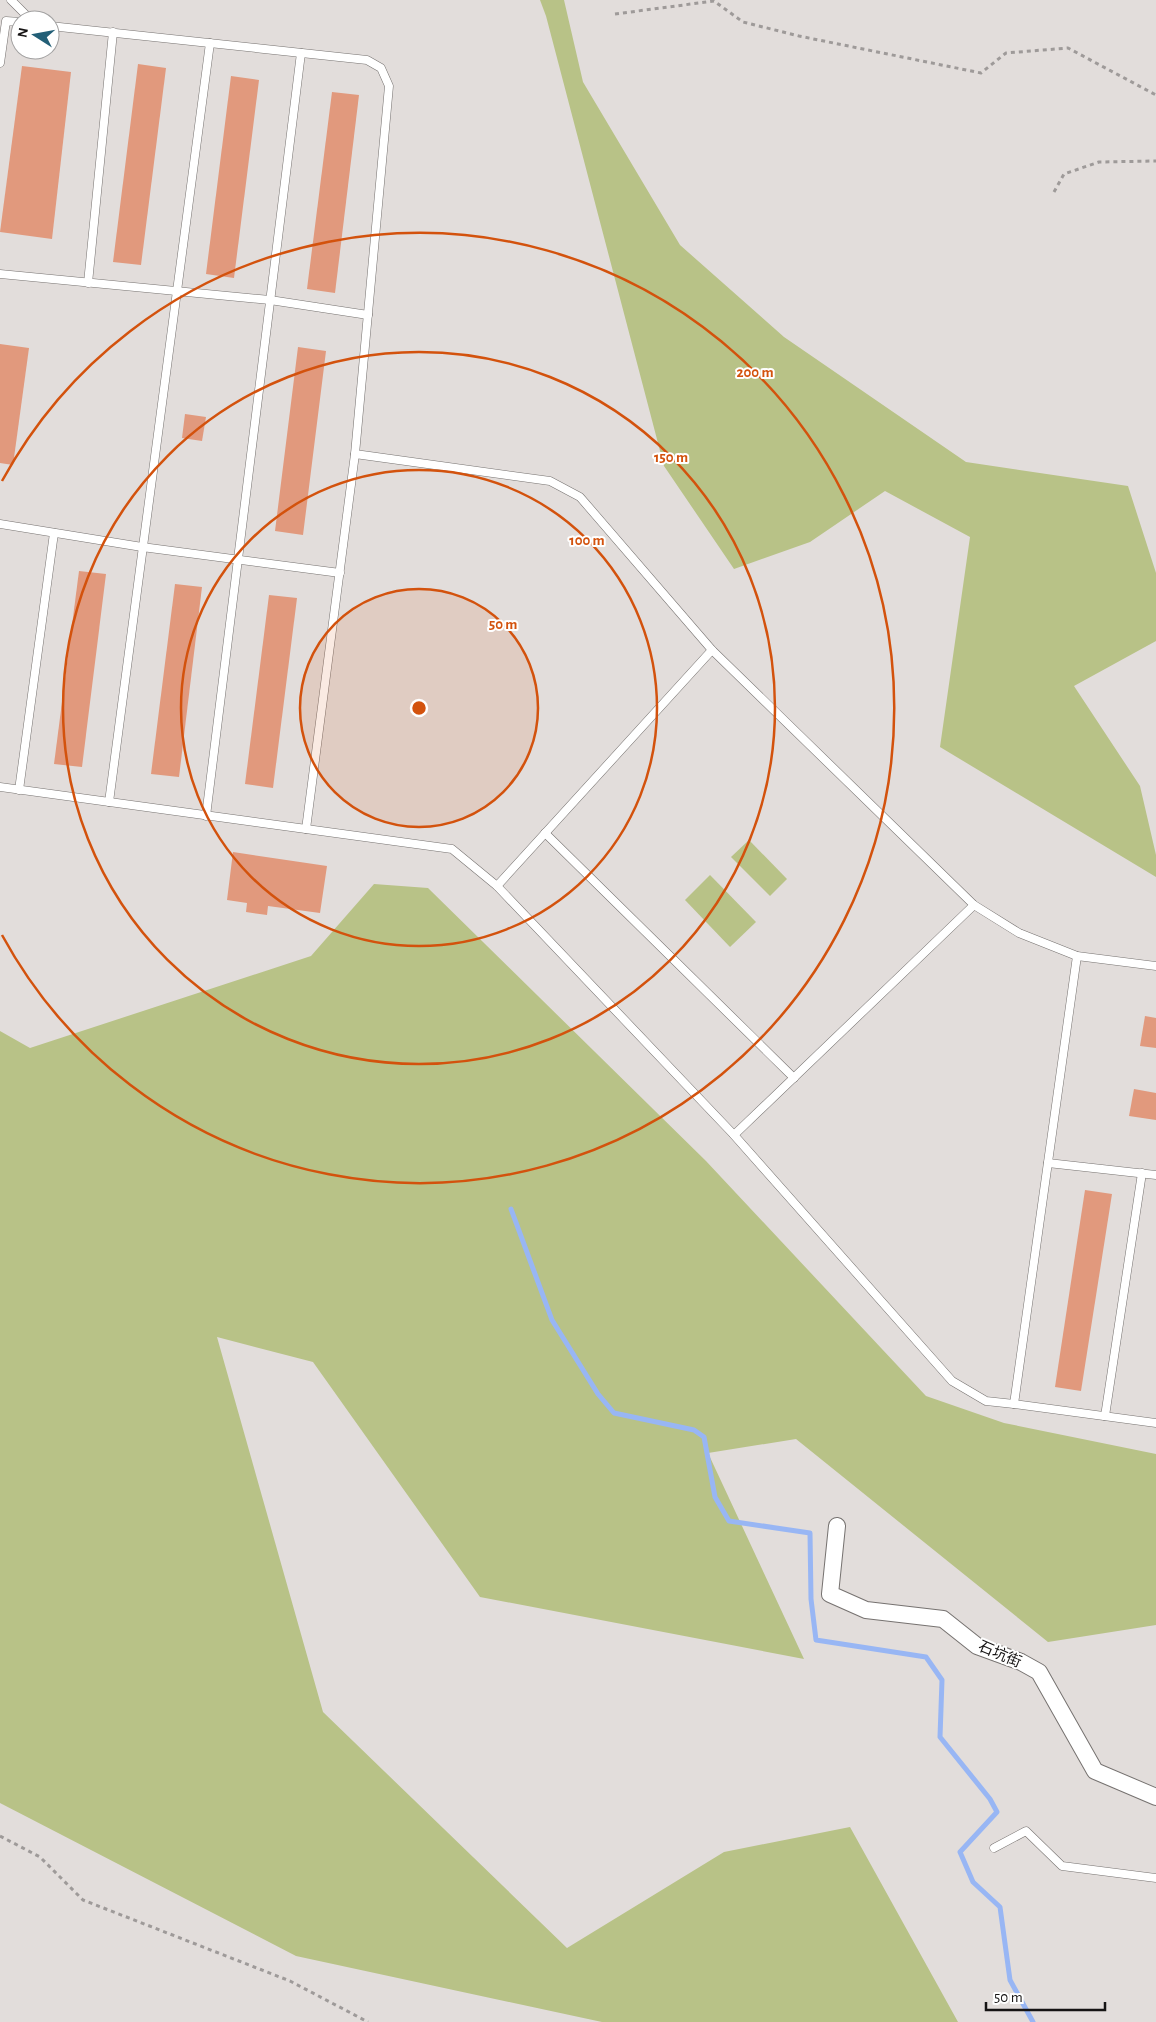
<svg xmlns="http://www.w3.org/2000/svg" width="1156" height="2022" font-family="'Alegreya Sans','Noto Sans TC',sans-serif">
  <rect width="100%" height="100%" fill="#e2dddb"/>
  <g fill="#b8c287">
    <path d="M540 0H564L583 82 680 245 784 337 966 462 1128 486 1156 573V641L1074 686 1140 786 1156 855V877L940 747 970 537 885 491 810 542 734 569 664 466 546 16Z"/>
    <path d="M749 840 787 879 770 896 731 857Z"/>
    <path d="M710 875 756 922 730 947 685 900Z"/>
    <path d="M374 884 428 888 706 1161 926 1396 1004 1423 1156 1454V1625L1048 1642 796 1439 708 1453 804 1659 480 1597 313 1362 217 1337 323 1712 567 1948 724 1852 850 1827 958 2022H602L296 1956 0 1803V1031L30 1048 311 956Z"/>
  </g>
  <g fill="none" stroke-linecap="round" stroke-linejoin="round">
    <path stroke="#98b6f4" stroke-width="5" d="M511 1209 552 1320 598 1394 614 1413 694 1430 704 1437 715 1497 729 1521 810 1533 811 1599 816 1640 926 1657 942 1680 940 1737 990 1799 997 1812 960 1852 973 1882 1000 1907 1010 1980 1033 2022"/>
  </g>
  <g fill="#e1997d">
    <path d="M138 64 166 68 141 265 113 262Z"/>
    <path d="M22 66 71 72 52 239 0 232Z"/>
    <path d="M231 76 259 80 234 278 206 274Z"/>
    <path d="M332 92 359 95 335 293 307 289Z"/>
    <path d="M0 344 29 348 13 465 0 463Z"/>
    <path d="M298 347 326 351 303 535 275 531Z"/>
    <path d="M185 414 206 417 202 441 182 438Z"/>
    <path d="M79 571 106 574 82 767 54 764Z"/>
    <path d="M175 584 202 587 179 777 151 774Z"/>
    <path d="M269 595 297 598 273 788 245 784Z"/>
    <path d="M233 852 327 866 320 913 268 906 267 915 246 912 247 903 227 900Z"/>
    <path d="M1145 1016 1156 1018V1048L1140 1046Z"/>
    <path d="M1134 1089 1156 1093V1120L1129 1116Z"/>
    <path d="M1085 1190 1112 1194 1081 1391 1055 1387Z"/>
  </g>
  <g fill="none" stroke-linecap="round" stroke-linejoin="round">
    <g stroke="#767270" stroke-width="9">
      <g id="lane">
        <path d="M11 0 31 20"/>
        <path d="M50 26 367 60 381 68 389 86 355 454 550 481 580 497 712 650 974 905 1019 933 1077 956 1156 966"/>
        <path d="M0 63 6 21 20 22"/>
        <path d="M0 274 270 300 368 315"/>
        <path d="M88 283 113 32"/>
        <path d="M0 524 142 547 340 573"/>
        <path d="M0 787 452 849 497 886 734 1135"/>
        <path d="M19 790 54 533"/>
        <path d="M109 802 210 43"/>
        <path d="M206 816 301 53"/>
        <path d="M306 829 355 454"/>
        <path d="M545 833 794 1078"/>
        <path d="M497 886 712 650"/>
        <path d="M974 905 734 1135 952 1381 986 1401 1014 1404"/>
        <path d="M1077 956 1014 1404 1156 1423"/>
        <path d="M1048 1163 1156 1175"/>
        <path d="M1105 1416 1142 1173"/>
        <path d="M994 1848 1026 1831 1062 1866 1156 1878"/>
      </g>
    </g>
    <g stroke="#767270" stroke-width="18">
      <path id="street" d="M837 1526 830 1594 866 1610 943 1619 977 1646 1021 1662 1039 1672 1095 1771 1156 1797"/>
    </g>
    <g stroke="#9e9a99" stroke-width="3" stroke-dasharray="4 4" stroke-linecap="butt">
      <path d="M615 14 714 1 743 22 799 36 981 73 1006 53 1068 48 1156 95"/>
      <path d="M1054 192 1064 174 1099 162 1156 161"/>
      <path d="M0 1836 40 1857 83 1900 290 1981 368 2022"/>
    </g>
    <use href="#lane" stroke="#fff" stroke-width="8"/>
    <use href="#street" stroke="#fff" stroke-width="16"/>
  </g>
  <circle cx="419" cy="708" r="119" fill="#d3520d" fill-opacity=".12"/>
  <g fill="none" stroke="#d3520d" stroke-width="2.5">
    <circle cx="419" cy="708" r="119"/>
    <circle cx="419" cy="708" r="238"/>
    <circle cx="419" cy="708" r="356"/>
    <path d="M2 481A475 475 0 1 1 2 935"/>
  </g>
  <g text-anchor="middle" stroke-width="4" stroke-linejoin="round" paint-order="stroke">
    <g font-size="15" fill="#161414" stroke="#fff">
      <text transform="translate(1000 1654) rotate(23)" y="5">石坑街</text>
    </g>
  </g>
  <circle cx="419" cy="708" r="8" fill="#d3520d" stroke="#fff" stroke-width="2.5"/>
  <g font-size="15" text-anchor="middle" font-weight="bold" fill="#d3520d" stroke="#fff" stroke-width="4" stroke-linejoin="round" paint-order="stroke">
    <text x="755" y="377">200 m</text>
    <text x="671" y="462">150 m</text>
    <text x="587" y="545">100 m</text>
    <text x="503" y="629">50 m</text>
  </g>
  <g transform="translate(35 35) rotate(281)"><circle r="24" fill="#ffffff" stroke="#a2a1a1"/>
  <path d="M0-4L9 19L0 12L-9 19Z" fill="#235f77"/>
  <text y="-8" font-size="14" font-weight="bold" text-anchor="middle" fill="#161414">N</text>
  </g>
  <path d="M986 2002v8h119v-8" fill="none" stroke="#161414" stroke-width="2.5"/>
  <text x="994" y="2002" font-size="15" fill="#161414" stroke="#ffffff" stroke-width="4" paint-order="stroke">50 m</text>
</svg>
